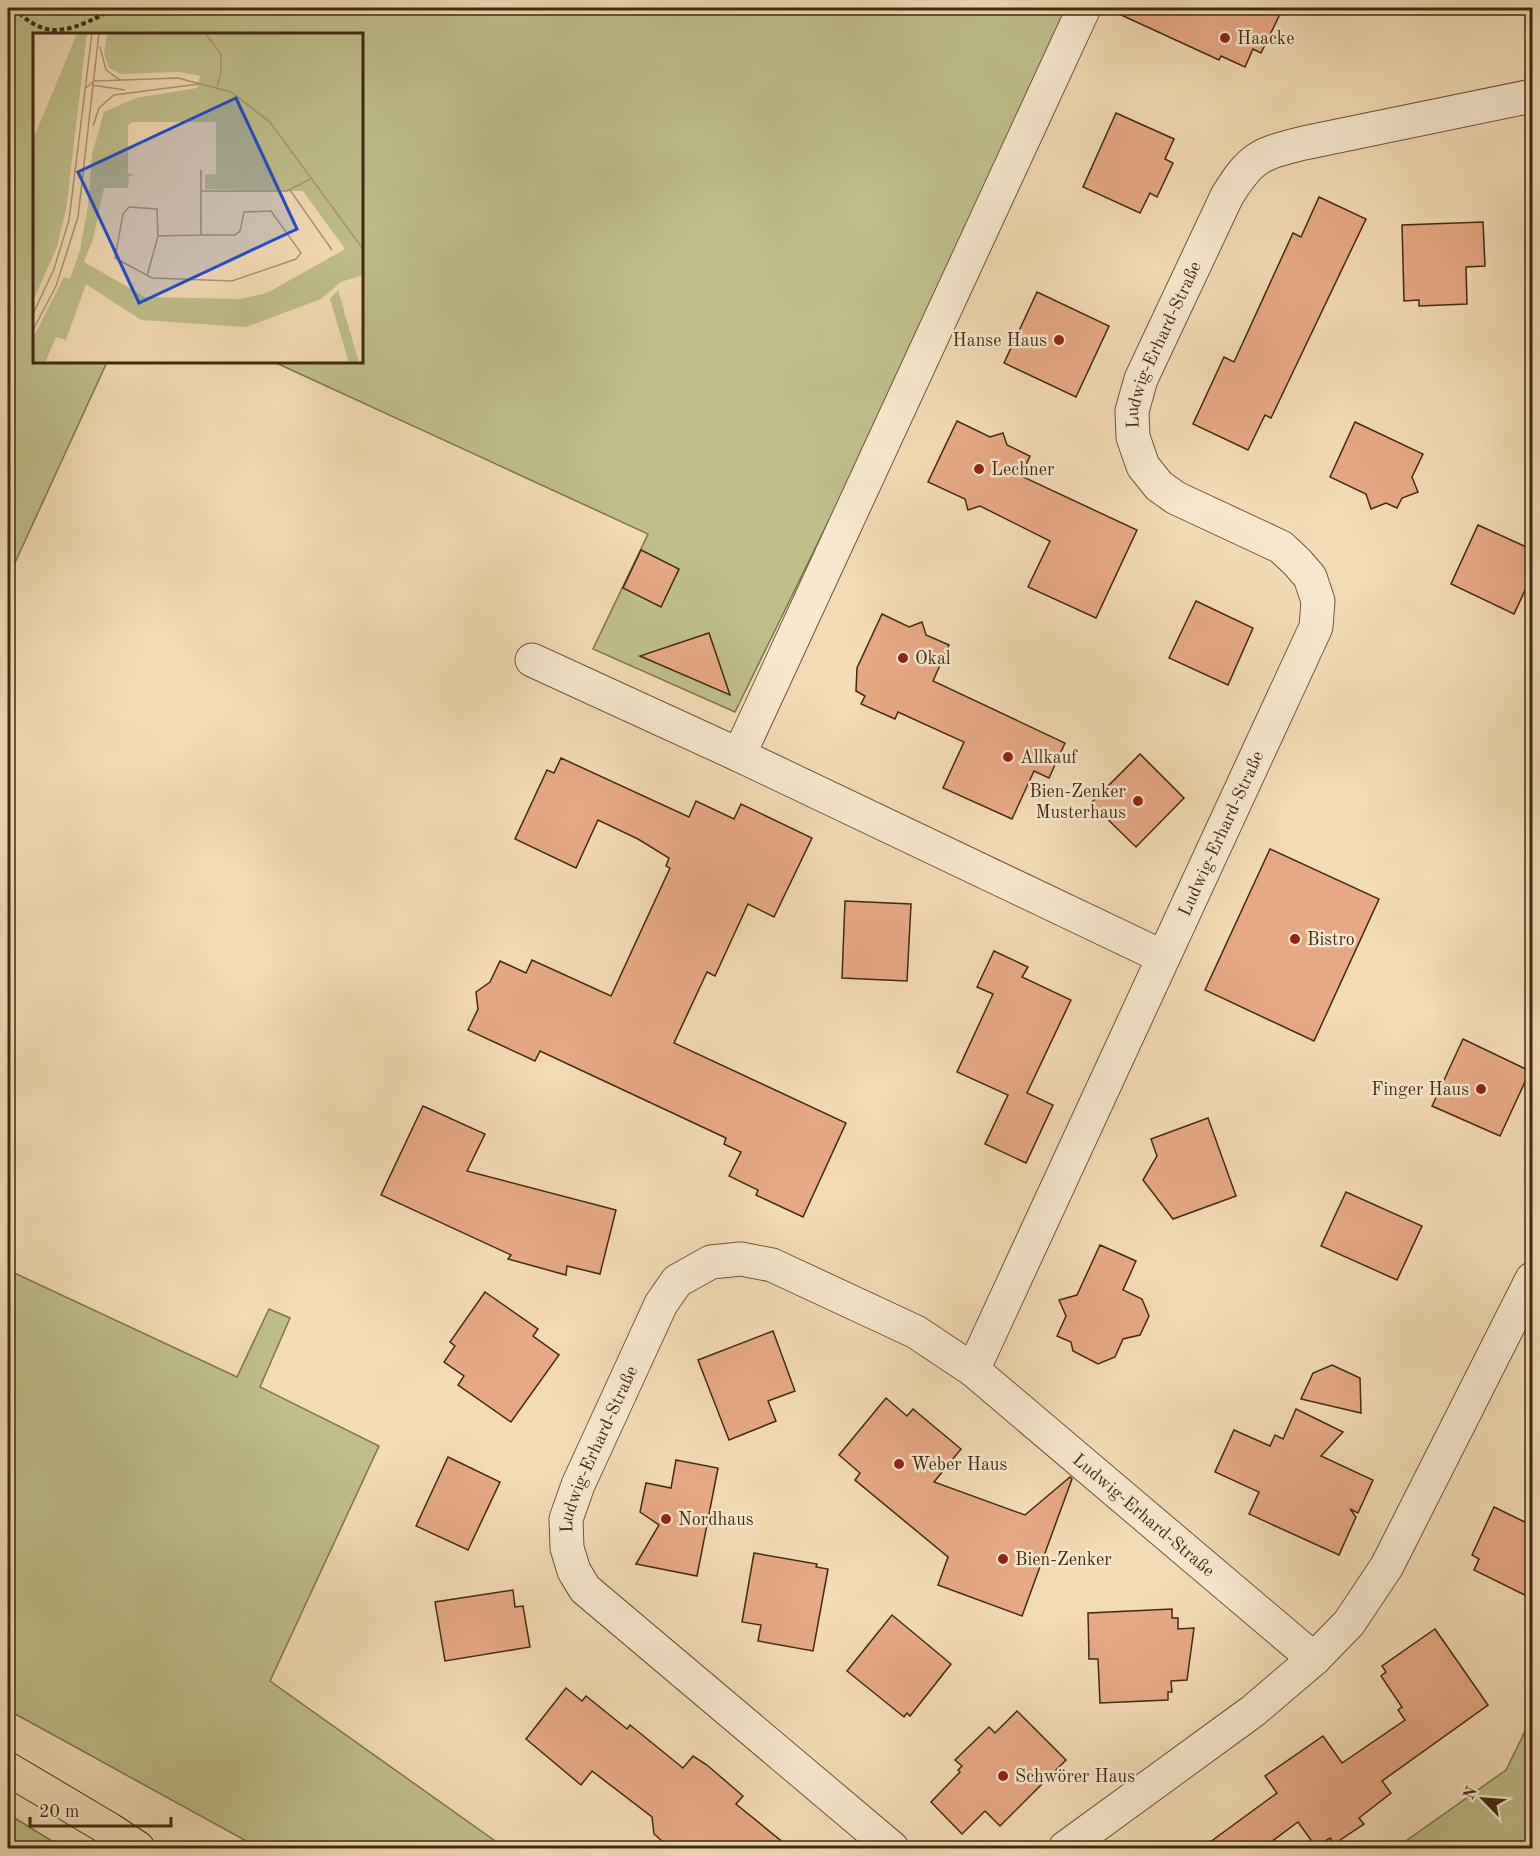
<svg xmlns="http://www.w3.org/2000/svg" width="1540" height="1856" font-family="'Old Standard TT',serif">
  <rect width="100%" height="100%" fill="#f3dbb5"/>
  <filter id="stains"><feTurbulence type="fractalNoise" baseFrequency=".00333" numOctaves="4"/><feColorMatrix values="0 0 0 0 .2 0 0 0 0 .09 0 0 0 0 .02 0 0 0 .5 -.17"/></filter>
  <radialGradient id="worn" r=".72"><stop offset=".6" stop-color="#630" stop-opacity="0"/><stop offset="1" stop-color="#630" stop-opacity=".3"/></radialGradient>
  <g fill="#bfbf8b" stroke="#80744e" stroke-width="1.5">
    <path d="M8 8H1080L735 712 593 649 648 534 274 362H362V34H34V362H107L8 578Z"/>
    <path d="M8 1270 237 1377 269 1309 290 1318 260 1387 379 1446 270 1681 505 1848H259L8 1710Z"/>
    <path d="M1532 1717V1848H1396L1506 1770Z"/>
    <path d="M8 1814 57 1844 55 1848H8Z"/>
  </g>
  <g fill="#e7a985" stroke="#412a12" stroke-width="1.5">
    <path d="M1106 8H1283L1261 53 1253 49 1245 67 1221 56 1219 60Z"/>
    <path d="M1116 113 1174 139 1165 159 1173 163 1157 197 1150 193 1140 213 1083 187Z"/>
    <path d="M1319 197 1366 219 1271 418 1265 415 1248 450 1193 424 1224 357 1234 362 1293 233 1301 237Z"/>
    <path d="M1483 222 1485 266 1466 267 1467 304 1419 306V300L1404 301 1402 225Z"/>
    <path d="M1037 292 1109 326 1076 397 1004 363Z"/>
    <path d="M957 421 990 437 1003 433 1007 445 1030 456 1021 476 1137 530 1096 618 1028 587 1050 541 980 506 968 510 965 499 928 482Z"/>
    <path d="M1355 422 1423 454 1412 477 1418 492 1402 498 1397 508 1386 503 1371 509 1366 494 1330 477Z"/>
    <path d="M1478 525 1533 550V573L1514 614 1451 584Z"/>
    <path d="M641 550 679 569 661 607 623 588Z"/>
    <path d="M1196 601 1253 628 1228 685 1169 658Z"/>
    <path d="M882 614 909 627 922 622 926 635 949 645 933 681 1065 743 1049 778 1034 771 1012 819 943 788 964 742 898 712 895 719 861 704 865 696 856 691 857 668Z"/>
    <path d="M709 633 730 695 640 656Z"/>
    <path d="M1140 754 1184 798 1136 847 1091 803Z"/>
    <path d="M561 758 689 817 696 801 734 819 741 804 812 838 774 917 748 904 715 976 707 972 674 1043 846 1123 803 1217 756 1195 758 1190 729 1176 741 1152 724 1144 726 1138 540 1051 535 1061 468 1030 478 1009 476 992 490 982 500 961 526 973 532 960 611 996 670 868 666 866 669 858 638 839 598 820 576 868 515 839 547 770 554 773Z"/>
    <path d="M1270 849 1379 899 1314 1041 1205 990Z"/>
    <path d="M845 901 911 904 907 981 842 978Z"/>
    <path d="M994 951 1028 967 1022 977 1071 1000 1027 1093 1053 1105 1026 1163 985 1144 1008 1095 957 1072 993 994 977 987Z"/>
    <path d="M1463 1039 1530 1071 1500 1136 1432 1106Z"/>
    <path d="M423 1106 485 1134 467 1171 616 1210 600 1274 567 1266 566 1275 508 1259 511 1255 381 1195Z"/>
    <path d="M1208 1118 1236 1196 1173 1219 1143 1180 1157 1156 1151 1139Z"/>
    <path d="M1346 1192 1422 1226 1397 1280 1321 1246Z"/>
    <path d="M1100 1245 1136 1261 1123 1290 1142 1299 1149 1316 1140 1335 1123 1339 1115 1357 1098 1364 1073 1351 1071 1342 1057 1336 1066 1316 1059 1300 1077 1295Z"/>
    <path d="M485 1292 538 1329 533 1336 559 1355 511 1422 458 1385 464 1376 444 1362 455 1346 450 1342Z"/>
    <path d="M773 1331 795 1391 768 1401 776 1421 729 1440 698 1360Z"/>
    <path d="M1332 1365 1360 1378 1361 1413 1301 1399 1313 1373Z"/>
    <path d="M886 1398 907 1416 913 1409 961 1449 934 1482 1025 1515 1070 1477 1072 1479 1022 1616 938 1585 948 1557 855 1480 860 1473 839 1455Z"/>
    <path d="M1296 1409 1343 1432 1321 1456 1373 1480 1358 1513 1350 1509 1356 1517 1339 1555 1249 1514 1259 1492 1215 1472 1234 1430 1270 1446 1275 1435 1283 1439Z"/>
    <path d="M448 1457 500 1482 468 1550 416 1526Z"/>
    <path d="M676 1460 718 1468 697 1576 636 1564 659 1525 640 1512 646 1483 671 1488Z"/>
    <path d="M1494 1507 1533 1526V1599L1474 1570 1479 1559 1472 1555Z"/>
    <path d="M754 1553 817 1564 816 1567 828 1569 813 1651 758 1641 761 1625 742 1622Z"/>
    <path d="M513 1590 515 1607 523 1606 530 1647 445 1661 435 1602Z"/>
    <path d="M1172 1609V1618H1178V1629L1194 1628 1187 1680 1171 1681 1172 1692H1168V1700L1100 1703 1098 1659H1089L1088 1613Z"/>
    <path d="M892 1615 951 1664 910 1716 907 1713 904 1717 847 1671Z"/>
    <path d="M1435 1629 1488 1705 1382 1781 1391 1793 1359 1818 1364 1824 1334 1844 1330 1838 1316 1847 1298 1822 1263 1848H1202L1277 1793 1265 1776 1323 1736 1342 1763 1405 1720 1398 1710 1402 1707 1381 1676 1386 1672 1382 1666Z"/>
    <path d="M566 1688 582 1701 586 1696 627 1729 630 1725 683 1768 693 1756 707 1765 743 1796 736 1804 790 1848H670L654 1834 652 1817 592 1771 581 1785 526 1739Z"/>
    <path d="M1017 1711 1066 1760 1000 1826 985 1811 962 1834 931 1802 960 1772 958 1770 962 1766 955 1760 989 1727 995 1733Z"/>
  </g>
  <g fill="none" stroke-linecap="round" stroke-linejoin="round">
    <g stroke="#6e563b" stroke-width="35">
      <g id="minor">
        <path d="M532 660 739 755 1084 8"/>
        <path d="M739 755 1163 957"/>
        <path id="s1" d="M973 1370 1314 1659"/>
        <path id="s2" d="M892 1848 585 1589 574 1571 567 1548 566 1519 578 1485 661 1304 677 1281 711 1262 741 1259 772 1265 916 1332 973 1370 1316 627 1318 601 1310 577 1297 562 1281 547 1176 498 1159 486 1143 466 1133 437 1132 411 1141 379 1227 196C1251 157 1259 154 1304 143L1532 96"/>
        <path d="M1065 1848 1253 1711 1314 1659 1349 1623 1387 1566 1532 1279"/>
      </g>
    </g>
    <g stroke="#412a12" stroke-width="35">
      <path id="major" d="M8 1769 109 1829 138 1848"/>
    </g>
    <path stroke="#412a12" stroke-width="4" stroke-dasharray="4.5 3" stroke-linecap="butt" d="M14 8C50 46 77 27 116 8"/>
    <use href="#minor" stroke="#f7e8cf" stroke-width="33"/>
    <use href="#major" stroke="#f3dbb5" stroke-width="33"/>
  </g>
  <g fill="#8f2418" stroke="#f7e8cf" stroke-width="2">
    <circle cx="1225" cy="38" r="6"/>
    <circle cx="1059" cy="340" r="6"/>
    <circle cx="979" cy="469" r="6"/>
    <circle cx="903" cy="658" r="6"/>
    <circle cx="1008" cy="757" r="6"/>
    <circle cx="1138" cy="801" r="6"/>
    <circle cx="1295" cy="939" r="6"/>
    <circle cx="1481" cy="1089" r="6"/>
    <circle cx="899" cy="1464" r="6"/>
    <circle cx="666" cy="1519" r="6"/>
    <circle cx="1003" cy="1559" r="6"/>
    <circle cx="1003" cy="1776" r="6"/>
  </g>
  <g text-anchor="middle" stroke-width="5" stroke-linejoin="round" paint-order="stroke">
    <g font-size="18" fill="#412a12" stroke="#f7e8cf" text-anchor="start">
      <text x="1237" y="44">Haacke</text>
      <text x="1047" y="346" text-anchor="end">Hanse Haus</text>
      <text x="991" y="475">Lechner</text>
      <text x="915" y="664">Okal</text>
      <text x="1020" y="763">Allkauf</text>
      <text x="1126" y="797" text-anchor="end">Bien-Zenker<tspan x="1126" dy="21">Musterhaus</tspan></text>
      <text x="1307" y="945">Bistro</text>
      <text x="1469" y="1095" text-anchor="end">Finger Haus</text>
      <text x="911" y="1470">Weber Haus</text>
      <text x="678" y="1525">Nordhaus</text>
      <text x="1015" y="1565">Bien-Zenker</text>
      <text x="1015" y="1782">Schwörer Haus</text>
    </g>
    <g font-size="18" fill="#412a12" stroke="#f7e8cf">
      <text dy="6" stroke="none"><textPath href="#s2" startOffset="2270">Ludwig-Erhard-Straße</textPath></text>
      <text dy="6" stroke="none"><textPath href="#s2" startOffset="1658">Ludwig-Erhard-Straße</textPath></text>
      <text dy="6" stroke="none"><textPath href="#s2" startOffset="552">Ludwig-Erhard-Straße</textPath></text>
      <text dy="6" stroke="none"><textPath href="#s1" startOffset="224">Ludwig-Erhard-Straße</textPath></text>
    </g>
  </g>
  <g transform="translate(33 33)">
    <rect width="330" height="330" fill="#f3dbb5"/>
    <path d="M44 0H54L33 177 24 214 0 268V107ZM74 0H330V242L308 249 288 266 213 294 108 287 53 251 33 307 23 304 12 330H0V305L31 244 37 246 47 217 55 173 59 121 71 79 103 65 164 55 167 43 146 39 88 41 76 35 71 21ZM99 89H183V141L172 142V156L270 158 312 216 234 260 207 266 112 264 51 229 60 206 71 155H95L96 143 103 142 95 140V93ZM305 257 326 330H316L297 266Z" fill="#bfbf8b" fill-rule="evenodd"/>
    <path fill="none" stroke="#ac9474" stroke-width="1.5" d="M172 0 188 21V40L184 53M67 14 73 37 87 47M59 52 92 57M53 55 61 48 145 45 198 59 237 89 330 216M60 93 66 75 81 62 166 51M168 137V158H254L277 146M257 157 299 217M168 202H202L207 198 211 179 238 178 268 220 263 226 199 248 119 245 82 225 90 181 96 174 124 176 125 203 168 202V158M114 243 125 203M0 281 21 236 36 187 59 0M0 297 23 253 45 184 66 0"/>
    <path fill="#1d4ed8" fill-opacity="0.15" stroke="#1d4ed8" stroke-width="3" d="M203 65 264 196 106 270 45 139Z"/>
    <rect width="330" height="330" fill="none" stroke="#412a12" stroke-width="3"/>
  </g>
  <rect width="1540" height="1856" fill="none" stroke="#f3dbb5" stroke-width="30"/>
  <rect x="9" y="9" width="1522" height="1838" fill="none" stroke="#412a12" stroke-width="3"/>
  <rect x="15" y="15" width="1510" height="1826" fill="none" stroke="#412a12" stroke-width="1.5"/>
  <g transform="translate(1483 1799) rotate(295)" stroke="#f7e8cf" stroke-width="4.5" paint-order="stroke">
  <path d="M0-4.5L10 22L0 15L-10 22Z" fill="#412a12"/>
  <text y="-9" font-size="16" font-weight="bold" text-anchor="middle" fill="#412a12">N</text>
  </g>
  <path d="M30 1817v9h141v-9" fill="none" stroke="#412a12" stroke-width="3"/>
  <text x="39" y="1817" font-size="18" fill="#412a12" stroke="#f7e8cf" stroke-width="4.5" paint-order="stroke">20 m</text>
  <rect width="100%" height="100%" filter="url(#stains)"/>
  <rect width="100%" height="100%" fill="url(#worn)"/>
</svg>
